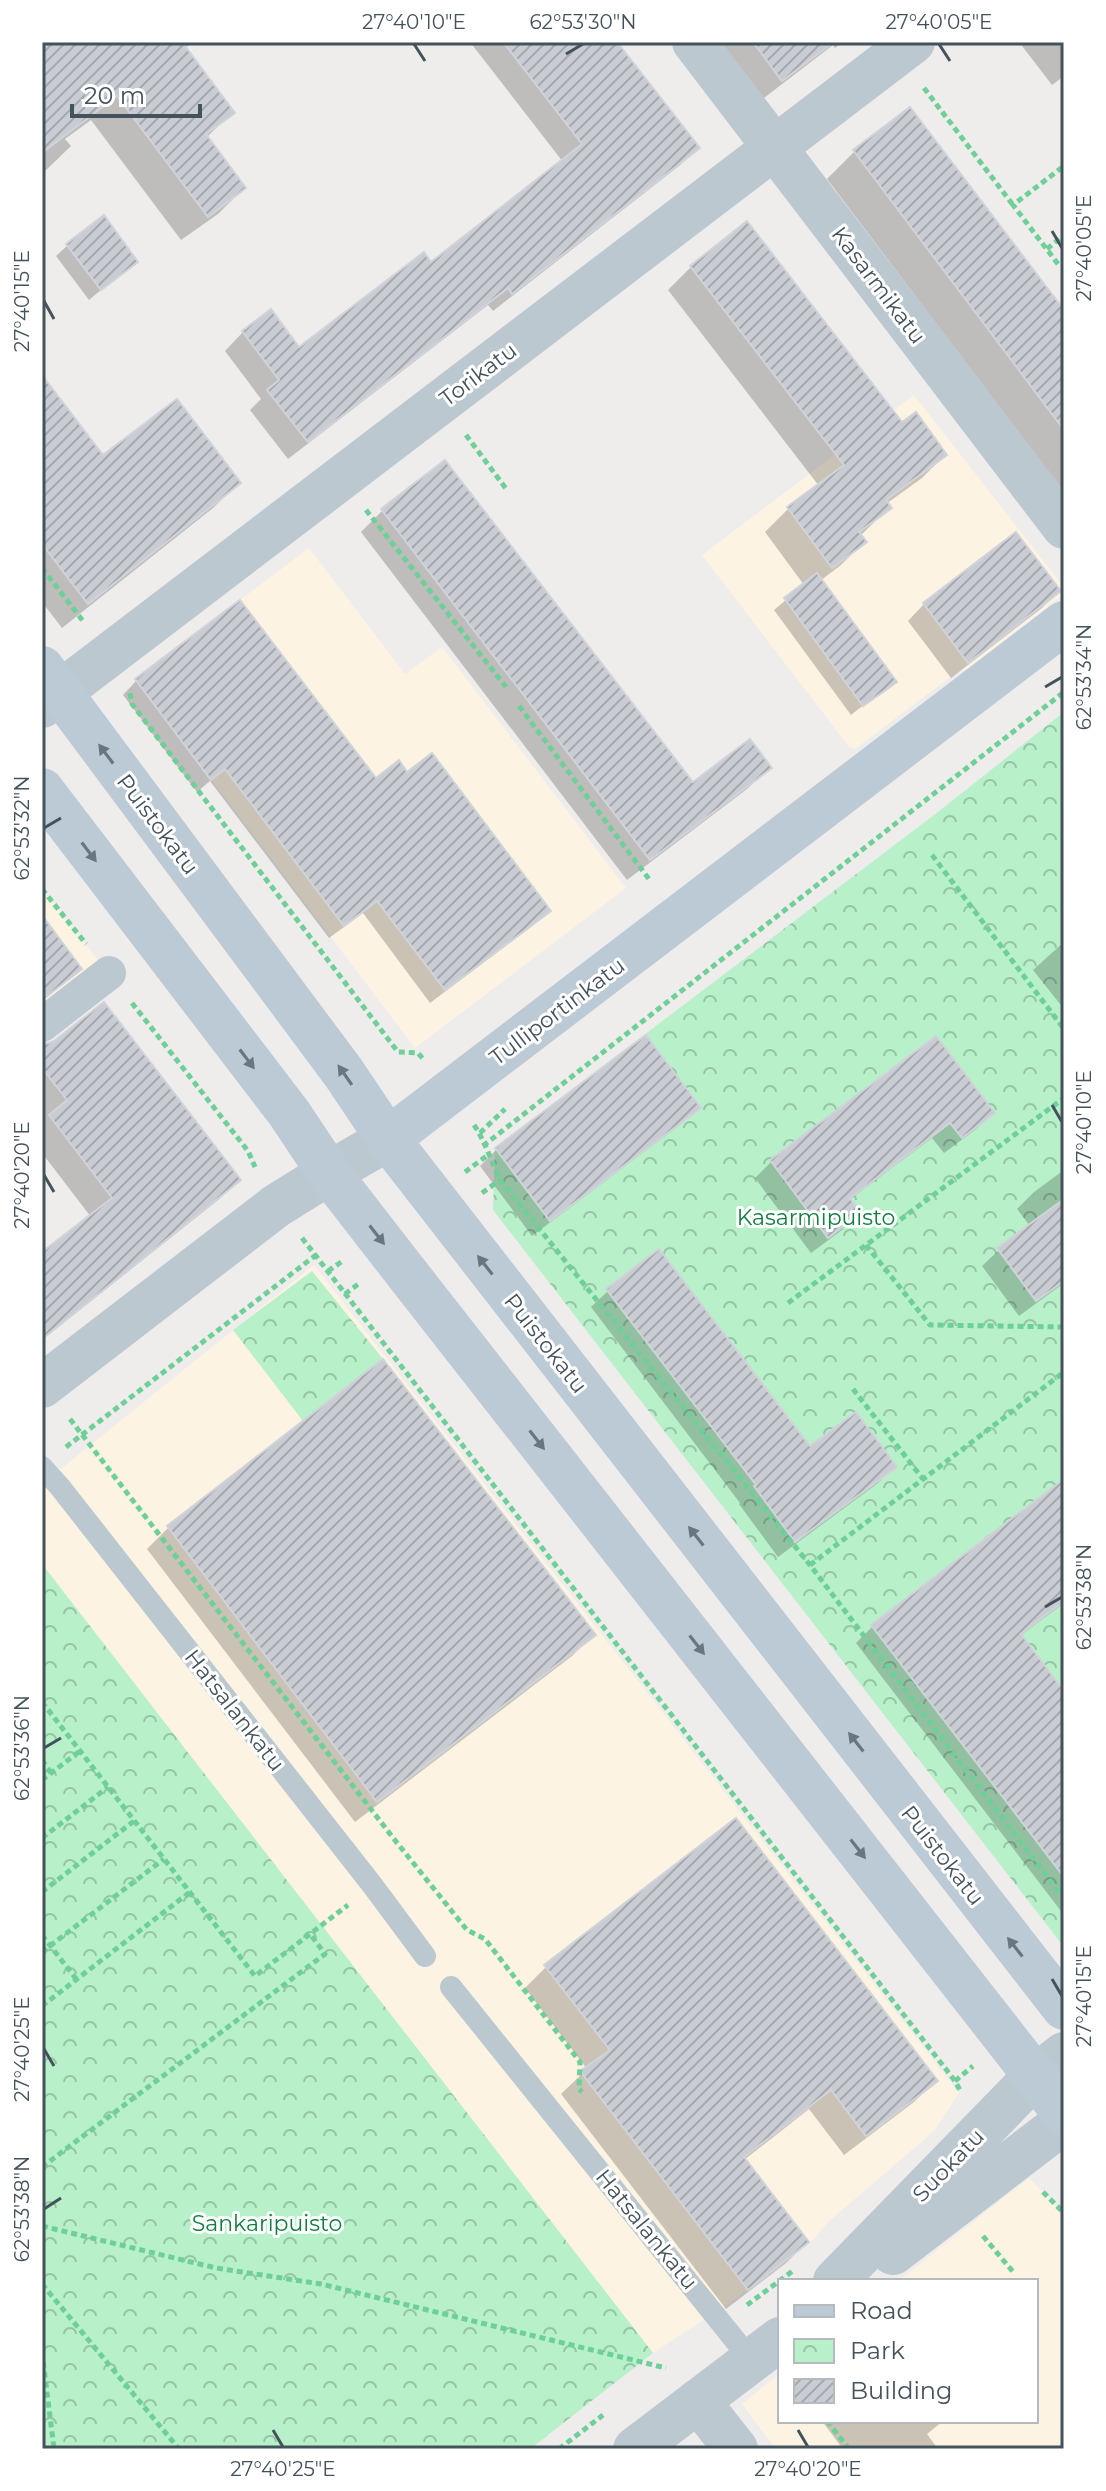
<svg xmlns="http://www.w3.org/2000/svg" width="1106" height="2491" font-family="Montserrat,sans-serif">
  <defs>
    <pattern id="park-crowns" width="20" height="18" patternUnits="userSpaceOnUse" patternTransform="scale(2)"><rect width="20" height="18" fill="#b7f0c9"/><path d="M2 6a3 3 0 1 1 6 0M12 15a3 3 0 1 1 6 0" fill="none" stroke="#96c5a6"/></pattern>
    <pattern id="building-hatch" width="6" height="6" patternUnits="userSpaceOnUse" patternTransform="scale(2)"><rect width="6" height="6" fill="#c9ccd2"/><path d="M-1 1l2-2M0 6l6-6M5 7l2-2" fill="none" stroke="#a5a8ad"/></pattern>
  </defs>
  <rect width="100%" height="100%" fill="#efecec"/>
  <g fill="#fcf3e3">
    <path d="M914 395 1049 568 1064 588V594L968 668 954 674 855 749 849 747 702 555Z"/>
    <path d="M309 548 405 674 442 647 626 888 415 1048 135 679Z"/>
    <path d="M42 889 117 984 42 1041Z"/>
    <path d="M314 1265 959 2093 934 2131 828 2222 814 2239 734 2300 653 2353 42 1564V1484Z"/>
    <path d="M1029 2178 1064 2213V2449H776L742 2404 780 2373V2421H1036V2281H898Z"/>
  </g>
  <g fill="url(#park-crowns)">
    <path d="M1064 712V1947L493 1210 495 1148 938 812Z"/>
    <path d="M312 1271 383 1359 303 1421 233 1330Z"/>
    <path d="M42 1564 653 2353 530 2449H42Z"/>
  </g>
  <g fill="#0003">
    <path d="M47 42H193L184 49 232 112 206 138 244 188 218 214 181 240 91 120 65 139 71 146 42 174V46Z"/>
    <path d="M470 42H615L697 148 679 166 493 311 488 305 288 459 250 410 261 399 225 351 243 332 299 349 431 264 563 162Z"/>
    <path d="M715 42H843L835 48 833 45 760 101Z"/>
    <path d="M1019 42H1064V76L1052 85Z"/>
    <path d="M909 110 1064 314V493L827 179 854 152Z"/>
    <path d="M68 245 136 261 89 300 56 256Z"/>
    <path d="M691 267 945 455 922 478 886 504 889 508 860 536 864 542 841 565 820 581 894 681 851 715 774 610 804 585 765 532 788 509 819 486 668 290Z"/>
    <path d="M42 378 103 457 238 483 213 508 62 628 42 602Z"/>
    <path d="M444 462 693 785 769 768 747 789 627 880 361 532 382 511Z"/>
    <path d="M1015 535 1058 591 1042 608 951 678 908 621 924 604Z"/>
    <path d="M240 603 375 781 407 775 549 911 535 924 430 1003 363 913 329 938 210 781 197 792 123 695 136 681Z"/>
    <path d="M42 921 79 969 42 1002Z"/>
    <path d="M1064 942V1009L1033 970Z"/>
    <path d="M936 1038 992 1113 975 1130 944 1153 932 1138 849 1200 858 1213 842 1230 811 1253 755 1178 771 1162Z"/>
    <path d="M42 1047 239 1180 218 1200 42 1340V1255L91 1217 42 1153V1124L46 1120 42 1115Z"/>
    <path d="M698 1107 681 1124 532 1236 480 1166 496 1150Z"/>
    <path d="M1064 1170V1283L1019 1316 982 1266 999 1250 1030 1226 1017 1209 1034 1192Z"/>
    <path d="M608 1291 809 1449 894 1467 878 1483 778 1557 739 1504 740 1503 591 1307Z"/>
    <path d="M383 1362 593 1635 572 1656 355 1822 147 1549 168 1528Z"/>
    <path d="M1064 1482V1603L1020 1636 1064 1695V1915L856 1643 873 1626Z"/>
    <path d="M546 1967 935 2081 914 2102 844 2155 809 2109 744 2160 807 2242 786 2263 726 2309 561 2094 587 2069 525 1988Z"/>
    <path d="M822 2421H943L927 2434 938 2449H843Z"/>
  </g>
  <g fill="url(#building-hatch)" stroke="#d0d3d9" stroke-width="2">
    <path d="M42 42H182L235 113 206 134 246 188 208 217 117 96 42 153Z"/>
    <path d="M503 42H617L700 148 512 294 508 288 308 442 267 390 279 380 242 331 271 309 299 347 424 252 431 262 582 144Z"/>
    <path d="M753 42H834L782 81Z"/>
    <path d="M910 107 1064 310V430L853 150Z"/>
    <path d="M104 215 138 262 101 290 66 244Z"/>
    <path d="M747 221 902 422 916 412 947 455 886 500 892 508 859 532 867 542 832 568 787 507 844 465 690 266Z"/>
    <path d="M42 375 103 455 177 399 241 483 88 604 42 544Z"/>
    <path d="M445 460 693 782 750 739 772 768 650 860 381 509Z"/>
    <path d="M1016 532 1061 591 968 663 923 603Z"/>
    <path d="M817 573 897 682 863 706 784 598Z"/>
    <path d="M240 600 376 778 399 760 407 772 432 753 551 911 445 990 377 901 344 926 225 769 211 780 135 679Z"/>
    <path d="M42 915 82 969 42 1000Z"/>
    <path d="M104 1002 241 1180 42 1339V1252L112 1198 49 1115 67 1100 42 1068V1045L54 1041Z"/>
    <path d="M646 1035 701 1108 550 1221 495 1148Z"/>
    <path d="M936 1036 995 1113 962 1138 950 1123 850 1198 861 1213 828 1238 770 1160Z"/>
    <path d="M1064 1199V1281L1036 1301 997 1248Z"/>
    <path d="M659 1249 810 1446 856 1412 897 1467 795 1542 754 1486 756 1485 606 1289Z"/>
    <path d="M383 1359 596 1635 377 1802 167 1526Z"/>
    <path d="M1064 1479V1601L1021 1634 1064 1691V1877L871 1625Z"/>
    <path d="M736 1818 938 2081 866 2136 831 2090 744 2157 809 2242 748 2290 580 2071 610 2050 544 1965Z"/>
  </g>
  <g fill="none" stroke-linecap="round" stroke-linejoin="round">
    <g stroke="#6ed098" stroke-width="5" stroke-dasharray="6 4" stroke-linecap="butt">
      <path d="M924 88 1013 205"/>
      <path d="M1047 249 1064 235"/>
      <path d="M1058 264 1013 205 1064 166"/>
      <path d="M466 435 507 490"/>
      <path d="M366 510 506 687"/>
      <path d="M42 568 83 621"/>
      <path d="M130 693 132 704 398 1052 418 1053 424 1060"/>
      <path d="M519 706 649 879"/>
      <path d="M932 855 1064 1029"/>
      <path d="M42 889 86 944"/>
      <path d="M132 1003 248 1151 255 1167"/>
      <path d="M474 1125C484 1139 492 1163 500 1180L810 1565 1064 1899"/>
      <path d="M480 1133 505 1109"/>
      <path d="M483 1146 1064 692"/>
      <path d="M465 1172 488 1155"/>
      <path d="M482 1193 500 1180"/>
      <path d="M302 1238 955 2081 961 2092"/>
      <path d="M866 1245 930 1325 1064 1327"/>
      <path d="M328 1271 344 1260"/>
      <path d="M345 1294 361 1282"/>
      <path d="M788 1303 1064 1098"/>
      <path d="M853 1389 923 1479"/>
      <path d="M70 1419 394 1839 467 1930 485 1939 580 2062 579 2089 582 2092"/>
      <path d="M66 1447 316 1255"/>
      <path d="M810 1565 1064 1372"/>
      <path d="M42 1702 255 1976 348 1905"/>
      <path d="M42 1760 51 1773"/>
      <path d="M42 1780 80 1751"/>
      <path d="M42 1838 108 1787"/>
      <path d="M42 1892 134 1821"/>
      <path d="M42 1935 77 1980"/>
      <path d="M42 1952 164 1859"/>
      <path d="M42 2006 190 1892"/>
      <path d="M955 2081 973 2066"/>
      <path d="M42 2167 325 1954 310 1934"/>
      <path d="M1043 2192 1064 2213"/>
      <path d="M42 2226 216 2268 321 2284 666 2368"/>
      <path d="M983 2236 1014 2273"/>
      <path d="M42 2284 179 2449"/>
      <path d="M747 2305 794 2270"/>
      <path d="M42 2352 54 2449"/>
      <path d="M827 2421 849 2449"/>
      <path d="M559 2449 603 2415"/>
    </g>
    <g stroke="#bcc8d0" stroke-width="22">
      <path d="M42 1467 60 1487 373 1886 425 1956"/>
      <path d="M451 1987 751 2360"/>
    </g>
    <path stroke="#bcc8d0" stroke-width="34" d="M42 1025 109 973"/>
    <g stroke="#bcc8d0" stroke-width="44">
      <path d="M694 42 1064 527"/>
      <path d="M42 706 913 42"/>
      <path d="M42 1386 276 1206 329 1173"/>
      <path d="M698 2401 736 2449"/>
    </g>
    <g stroke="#bcc8d0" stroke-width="44">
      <path d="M329 1173 388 1139"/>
      <path d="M893 2253 1064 2122"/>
      <path d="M835 2281 1034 2077 1064 2054"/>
      <path d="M635 2449 780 2339"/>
    </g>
    <g stroke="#bccad5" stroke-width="44">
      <path d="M42 668 343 1072 388 1139 1064 2008"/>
      <path d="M42 790 289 1113 329 1173 394 1257 1064 2113"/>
      <path d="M388 1139 1064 623"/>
    </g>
  </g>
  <defs><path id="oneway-solid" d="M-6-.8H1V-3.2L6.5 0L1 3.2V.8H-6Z" transform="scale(2)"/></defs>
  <g fill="#687680">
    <use href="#oneway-solid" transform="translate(106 754) rotate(-127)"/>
    <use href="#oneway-solid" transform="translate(89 852) rotate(53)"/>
    <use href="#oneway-solid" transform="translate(247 1059) rotate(53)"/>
    <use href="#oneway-solid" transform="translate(345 1075) rotate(-125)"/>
    <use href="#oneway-solid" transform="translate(377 1235) rotate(52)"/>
    <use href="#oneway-solid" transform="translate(485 1265) rotate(-128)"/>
    <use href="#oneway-solid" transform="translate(537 1440) rotate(52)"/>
    <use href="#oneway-solid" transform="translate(696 1536) rotate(-128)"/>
    <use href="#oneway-solid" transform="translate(697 1645) rotate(52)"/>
    <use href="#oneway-solid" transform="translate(856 1742) rotate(-128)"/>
    <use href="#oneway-solid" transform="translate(858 1849) rotate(52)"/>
    <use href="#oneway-solid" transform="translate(1015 1947) rotate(-128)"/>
  </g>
  <path fill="none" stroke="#44525b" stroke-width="3" d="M414 44 425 61M939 44 950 61M566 54 583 44M1052 231 1062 248M44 301 54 319M1045 687 1062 677M44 828 61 818M1052 1105 1062 1122M44 1175 54 1192M1045 1607 1062 1597M44 1748 61 1738M1052 1979 1062 1996M44 2049 54 2066M44 2209 61 2198M273 2430 283 2447M798 2430 808 2447"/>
  <g text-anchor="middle" stroke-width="6" stroke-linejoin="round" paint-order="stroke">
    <g font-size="22" fill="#44525b" stroke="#fff">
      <text transform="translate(879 285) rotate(53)" y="8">Kasarmikatu</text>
      <text transform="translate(478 374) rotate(-37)" y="8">Torikatu</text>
      <text transform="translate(158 824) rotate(53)" y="8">Puistokatu</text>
      <text transform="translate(557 1011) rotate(-37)" y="8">Tulliportinkatu</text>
      <text transform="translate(546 1343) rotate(52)" y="8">Puistokatu</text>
      <text transform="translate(235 1710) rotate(52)" y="8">Hatsalankatu</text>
      <text transform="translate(943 1855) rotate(52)" y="8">Puistokatu</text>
      <text transform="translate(948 2165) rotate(-46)" y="8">Suokatu</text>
      <text transform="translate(647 2229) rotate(51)" y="8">Hatsalankatu</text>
    </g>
    <g font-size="22" fill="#127f40" stroke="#fff">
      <text x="816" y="1225">Kasarmipuisto</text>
      <text x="267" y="2231">Sankaripuisto</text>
    </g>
  </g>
  <rect width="1106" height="2491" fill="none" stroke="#ffffff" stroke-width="88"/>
  <rect x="778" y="2279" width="260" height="144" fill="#ffffff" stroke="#b4babd" stroke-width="2"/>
  <rect x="794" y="2305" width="40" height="12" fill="#bccad5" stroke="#b4babd" stroke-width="2"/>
  <text x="850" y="2319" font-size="24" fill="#44525b">Road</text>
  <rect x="794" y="2339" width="40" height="24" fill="url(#park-crowns)" stroke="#b4babd" stroke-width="2"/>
  <text x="850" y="2359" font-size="24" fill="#44525b">Park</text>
  <rect x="794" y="2379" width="40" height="24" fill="url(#building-hatch)" stroke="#b4babd" stroke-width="2"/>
  <text x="850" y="2399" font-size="24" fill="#44525b">Building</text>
  <path d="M72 104v12h128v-12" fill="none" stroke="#44525b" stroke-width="4"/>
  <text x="84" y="104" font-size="24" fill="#44525b" stroke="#ffffff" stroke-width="6" paint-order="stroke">20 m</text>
  <rect x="44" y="44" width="1018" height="2403" fill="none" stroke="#44525b" stroke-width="3"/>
  <g font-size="20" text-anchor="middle" fill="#44525b">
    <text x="414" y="29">27°40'10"E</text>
    <text x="583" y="29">62°53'30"N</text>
    <text x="939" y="29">27°40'05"E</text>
    <text transform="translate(1084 248) rotate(-90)" y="7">27°40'05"E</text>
    <text transform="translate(22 301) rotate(-90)" y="7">27°40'15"E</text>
    <text transform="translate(1084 677) rotate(-90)" y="7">62°53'34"N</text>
    <text transform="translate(22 828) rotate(-90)" y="7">62°53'32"N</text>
    <text transform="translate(1084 1122) rotate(-90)" y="7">27°40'10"E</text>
    <text transform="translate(22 1175) rotate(-90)" y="7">27°40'20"E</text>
    <text transform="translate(1084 1597) rotate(-90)" y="7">62°53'38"N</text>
    <text transform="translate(22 1748) rotate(-90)" y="7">62°53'36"N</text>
    <text transform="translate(1084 1996) rotate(-90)" y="7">27°40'15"E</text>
    <text transform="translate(22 2049) rotate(-90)" y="7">27°40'25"E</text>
    <text transform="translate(22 2209) rotate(-90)" y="7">62°53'38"N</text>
    <text x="283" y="2476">27°40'25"E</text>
    <text x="808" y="2476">27°40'20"E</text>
  </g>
</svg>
